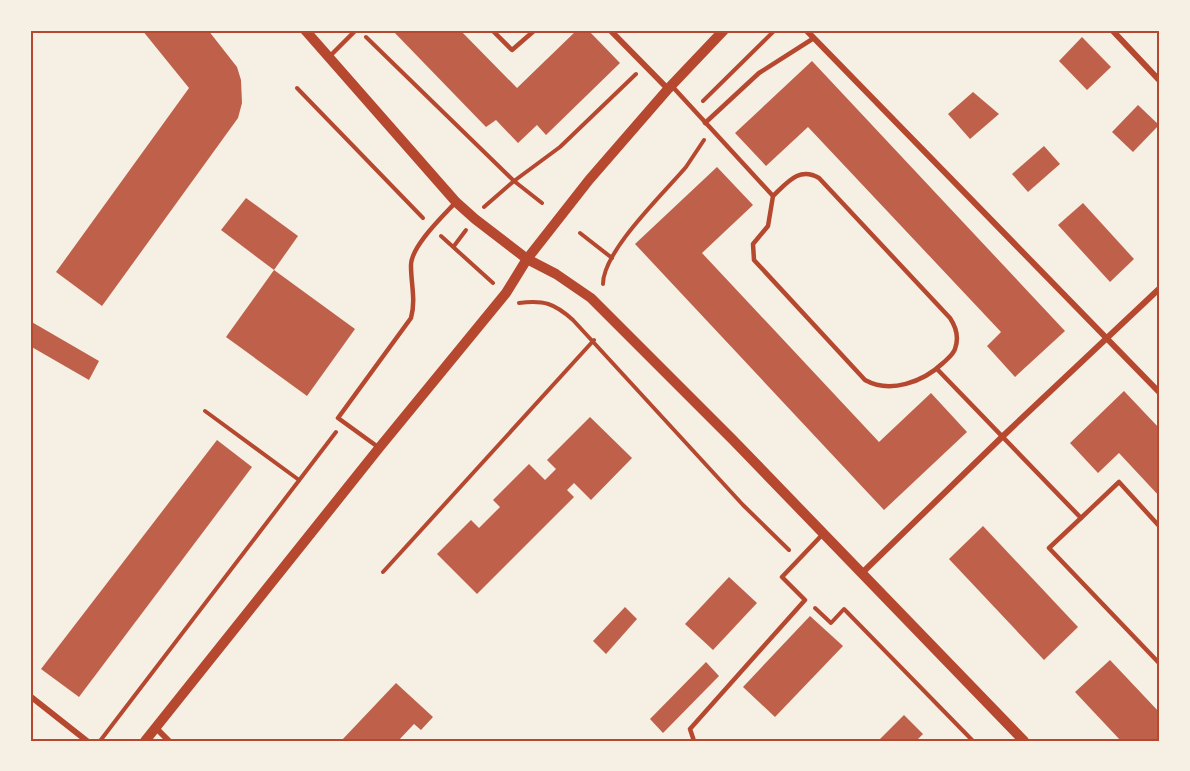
<svg xmlns="http://www.w3.org/2000/svg" width="1190" height="771" font-family="'Source Sans 3',sans-serif">
  <rect width="100%" height="100%" fill="#f6efe4"/>
  <g fill="#bf614a">
    <path d="M142 30H208L237 67 241 80 242 103 238 118 102 306 56 272 189 88Z"/>
    <path d="M392 30H460L517 88 577 30H588L620 63 546 135 537 125 518 143 496 120 486 127Z"/>
    <path d="M1082 37 1111 67 1087 90 1059 61Z"/>
    <path d="M812 61 1065 331 1015 377 987 346 1001 332 808 127 766 166 735 133Z"/>
    <path d="M973 92 999 114 970 139 948 114Z"/>
    <path d="M1138 105 1159 125 1133 152 1112 132Z"/>
    <path d="M1044 146 1060 164 1028 192 1012 174Z"/>
    <path d="M717 167 753 205 702 253 879 442 931 393 967 432 884 510 635 244Z"/>
    <path d="M246 198 298 236 274 270 221 230Z"/>
    <path d="M1083 203 1134 259 1110 282 1058 225Z"/>
    <path d="M274 270 355 329 307 396 226 337Z"/>
    <path d="M30 321 99 361 89 380 30 346Z"/>
    <path d="M1124 391 1160 429V497L1119 453 1098 473 1070 443Z"/>
    <path d="M590 417 632 458 591 500 574 483 567 490 574 497 477 594 437 554 471 520 479 528 500 507 493 500 529 464 545 480 556 469 547 460Z"/>
    <path d="M217 440 252 467 79 697 41 669Z"/>
    <path d="M983 526 1078 627 1044 660 949 559Z"/>
    <path d="M729 577 757 603 713 650 685 624Z"/>
    <path d="M625 607 637 619 606 654 593 641Z"/>
    <path d="M810 616 843 646 775 717 743 687Z"/>
    <path d="M1110 660 1160 713V741H1121L1075 692Z"/>
    <path d="M706 662 719 676 663 733 650 719Z"/>
    <path d="M396 683 433 717 421 730 414 724 398 741H341Z"/>
    <path d="M904 715 923 734 916 741H881L879 740Z"/>
  </g>
  <g fill="none" stroke-linecap="round" stroke-linejoin="round">
    <g stroke="#b5482f" stroke-width="4">
      <path d="M366 37 514 181 542 203"/>
      <path d="M297 88 423 218"/>
      <path d="M703 101 775 30"/>
      <path d="M484 207 514 181 560 147 636 74"/>
      <path d="M580 233 612 258"/>
      <path d="M441 236 493 283"/>
      <path d="M454 246 466 230"/>
      <path d="M603 284C603 251 664 193 686 167 692 158 698 149 704 140"/>
      <path d="M519 303C544 300 554 303 573 320L743 505 789 550"/>
      <path d="M205 411 299 480"/>
      <path d="M383 572 594 340"/>
      <path d="M815 608 831 623 844 609 973 741"/>
      <path d="M100 741 336 432"/>
    </g>
    <g stroke="#b5482f" stroke-width="4.5">
      <path d="M492 30 512 50 535 30"/>
      <path d="M330 56 356 30"/>
      <path d="M671 85 773 196 768 226 753 244 754 260 865 380C890 394 923 382 943 363 947 359 953 355 955 349 959 338 956 327 950 318L819 178C799 166 787 183 773 196"/>
      <path d="M705 123 759 73 814 38"/>
      <path d="M937 369 1081 518 1049 548 1160 664"/>
      <path d="M378 447 338 418 411 318C416 300 411 284 411 266 410 247 444 215 456 202"/>
      <path d="M1081 518 1119 482 1160 527"/>
      <path d="M694 741 690 729 805 600 782 577 822 535"/>
    </g>
    <g stroke="#b5482f" stroke-width="6">
      <path d="M610 30 668 89"/>
      <path d="M806 30 1160 393"/>
      <path d="M1112 30 1160 81"/>
      <path d="M862 573 1003 436 1160 288"/>
      <path d="M30 696 87 741"/>
      <path d="M156 728 169 741"/>
    </g>
    <g stroke="#b5482f" stroke-width="10">
      <path d="M305 30 456 202 475 219 527 259 556 274 591 298 733 440 1024 741"/>
      <path d="M145 741 379 448 506 293 527 259 589 180 668 89 724 30"/>
    </g>
  </g>
  <rect width="1190" height="771" fill="none" stroke="#f6efe4" stroke-width="63"/>
  <rect x="32" y="32" width="1126" height="708" fill="none" stroke="#b5482f" stroke-width="2"/>
</svg>
